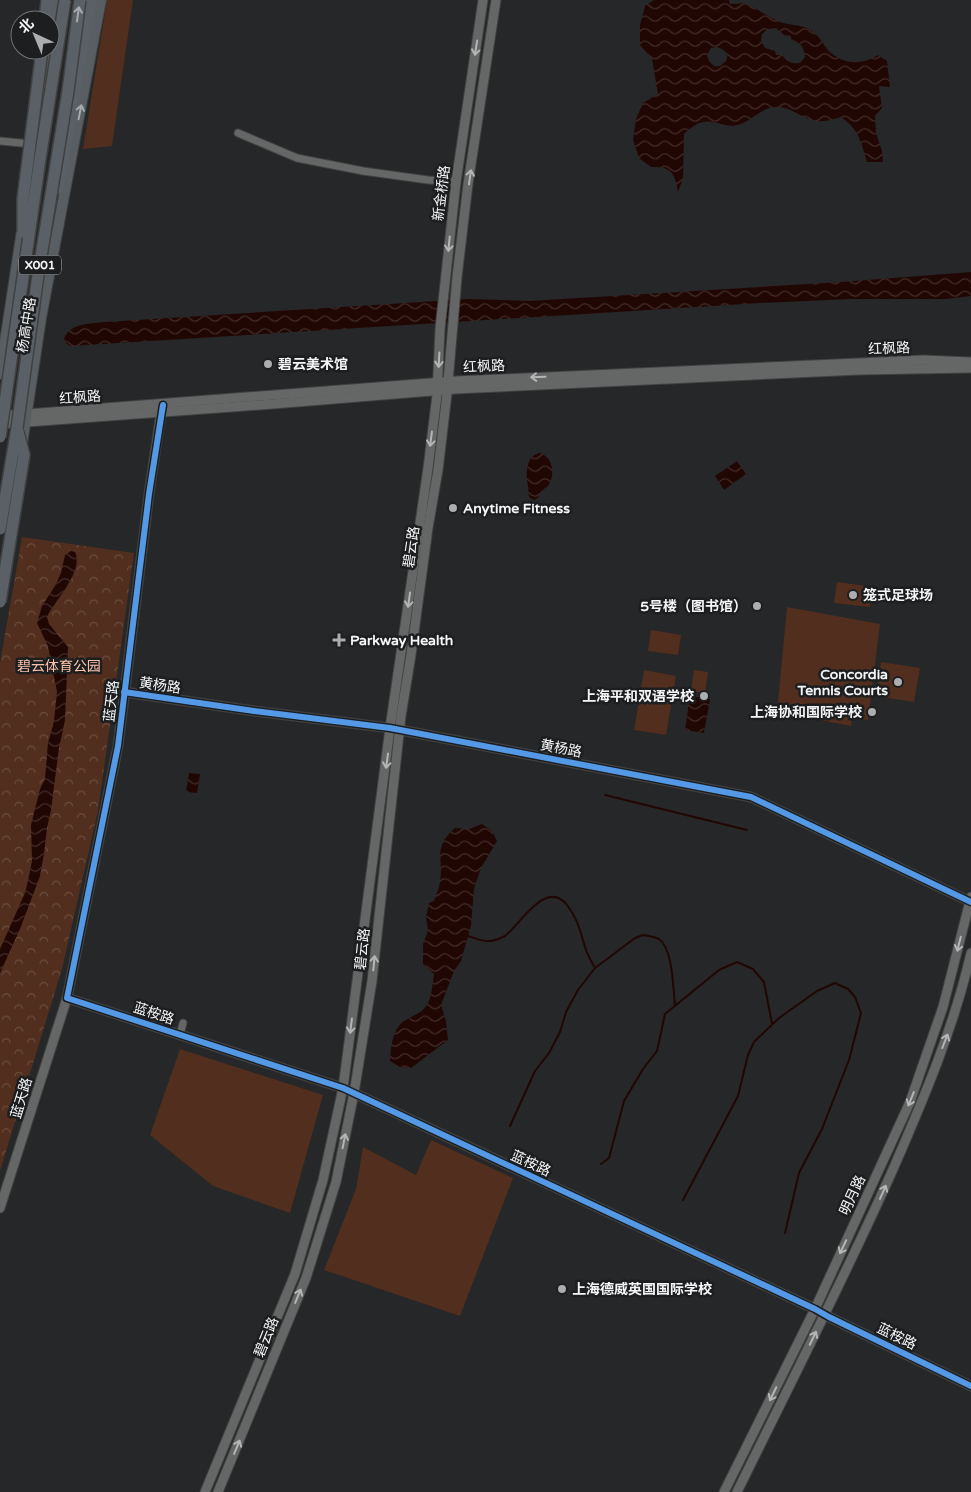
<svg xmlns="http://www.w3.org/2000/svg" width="971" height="1492" font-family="'Varela Round','Noto Sans SC',sans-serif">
  <defs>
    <pattern id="park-crowns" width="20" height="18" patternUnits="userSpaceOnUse" patternTransform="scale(1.25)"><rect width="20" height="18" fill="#512e1d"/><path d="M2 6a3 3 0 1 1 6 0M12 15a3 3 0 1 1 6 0" fill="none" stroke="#6b4d3e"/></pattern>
    <pattern id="water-waves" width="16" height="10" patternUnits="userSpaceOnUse" patternTransform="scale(1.25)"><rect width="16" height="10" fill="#210704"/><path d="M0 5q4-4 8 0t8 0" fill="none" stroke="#422c29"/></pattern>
  </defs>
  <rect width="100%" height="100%" fill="#262728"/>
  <g fill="#512e1d">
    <path d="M107 0H133L112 146 83 149Z"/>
    <path d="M837 582 873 587 870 607 834 603Z"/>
    <path d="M787 607 880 624 868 720 852 717 851 726 777 712Z"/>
    <path d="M651 630 681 635 678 655 648 651Z"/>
    <path d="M881 662 920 668 914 702 876 696Z"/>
    <path d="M644 670 676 676 666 735 634 730Z"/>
    <path d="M694 670 708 672 705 693 691 691Z"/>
    <path d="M180 1049 323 1095 290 1213 213 1186 150 1135Z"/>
    <path d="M431 1140 513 1178 460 1316 324 1270 356 1189 363 1147 416 1175Z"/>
  </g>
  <path fill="url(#park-crowns)" d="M22 537 134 553 98 811 62 969 0 1171V663Z"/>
  <g fill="url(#water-waves)" fill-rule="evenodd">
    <path d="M654 0H729L730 4C735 4 741 3 746 4 758 8 768 18 780 22 789 25 800 25 807 28 820 34 823 46 831 53 846 65 862 65 878 55L887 61 890 87 879 86 882 108 875 116 876 133 882 151 883 162H867C861 141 859 130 841 117 834 119 826 122 818 121 803 120 792 106 775 107 762 108 752 120 741 124 718 132 711 108 684 134L683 178 678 192C675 174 672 166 651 167L639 158 633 140 636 119 643 103 658 94 652 59 640 45V25L645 6ZM776 28 784 35 791 36V39C801 43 804 47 805 57L800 63C792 64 787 62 782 55H776L775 51 765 48 761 41 762 34 768 29ZM717 47 722 49 728 54 726 61 720 66H714L709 61 707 55 711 48Z"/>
    <path d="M971 272V296L946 299H850L761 303 70 346 66 343 64 339C70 322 91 324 105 322L468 299 530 301 841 282Z"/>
    <path d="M539 453C553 456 556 475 548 486 546 488 543 489 542 491 539 496 540 497 534 500L530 498C527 493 529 491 528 486 526 475 525 457 539 453Z"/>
    <path d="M737 461 746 474 724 490 715 476Z"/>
    <path d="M71 551 75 552C84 572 55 600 47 617L49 624 68 647 65 720 59 748 51 810 47 828 44 854 40 876 20 929 0 973V949L25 893 29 876 32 861 31 825 40 789 45 779 48 743 54 721 57 692 48 646 37 623 42 606 55 586 61 573 65 555Z"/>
    <path d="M690 696 710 699 704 733 685 730Z"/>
    <path d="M189 773 200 774 197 793 186 792Z"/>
    <path d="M482 824 492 831 497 841 481 868 474 889 471 926 461 961 454 971 441 1005 446 1021 448 1040 411 1068 400 1067 390 1061C391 1047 392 1030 404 1021 412 1016 422 1013 427 1005 431 1000 433 982 434 974L423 964V944L428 931 426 918 429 903 434 901C436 895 439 888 440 882 444 857 432 848 455 828L469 829Z"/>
  </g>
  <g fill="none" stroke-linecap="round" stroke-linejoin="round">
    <g stroke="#210704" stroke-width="2">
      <path d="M605 795 747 830"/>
      <path d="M468 936C475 938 483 942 490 941 494 941 501 938 505 936 519 926 546 878 567 905 578 919 580 931 585 947 587 954 591 961 595 968"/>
      <path d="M510 1126 535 1071 549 1053 560 1032 566 1012 578 990 595 968 635 938 643 935C648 936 655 937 659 939 673 949 673 988 675 1005"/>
      <path d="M601 1164 609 1158 624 1101 643 1069 657 1051 665 1014 719 970 737 962 753 969 764 982 772 1024"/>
      <path d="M683 1200 738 1096 748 1055 754 1042 779 1018 817 991 835 983 848 989 855 997 861 1013 849 1060 822 1129 799 1173 785 1233"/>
    </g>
    <g stroke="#414142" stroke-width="9">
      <g id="minor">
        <path d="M238 133 297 158 363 171 428 180 456 182"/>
        <path d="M0 141 32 144"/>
        <path d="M180 1035 183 1023"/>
      </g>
    </g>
    <g stroke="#414142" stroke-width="11">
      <g id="tertiary">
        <path d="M0 416 456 381 880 362 923 360 971 362"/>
        <path d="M0 424 273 404 456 389 860 370 971 368"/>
        <path d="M124 692 254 711 390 728 751 797 971 902"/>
        <path d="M67 998 343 1088 815 1309 829 1317 971 1386"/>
        <path d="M0 1208 67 998 118 746 149 494 162 407"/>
        <path d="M205 1492 295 1274 323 1180 343 1088 390 728 428 468 437 395 440 329 456 182 483 0"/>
        <path d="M218 1492 306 1278 336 1182 354 1093 372 981 401 716 411 655 428 528 438 470 447 394 457 277 468 184 496 0"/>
        <path d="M724 1492 815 1309 910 1102 943 1007 971 897"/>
        <path d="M737 1492C790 1384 845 1277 894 1167 924 1098 954 1027 971 953"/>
      </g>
    </g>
    <g stroke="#414142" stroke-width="12">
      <g id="primary">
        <path d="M50 34 54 0"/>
        <path d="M35 146 48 50"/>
        <path d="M0 374 23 224"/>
        <path d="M22 444 41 318 101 0"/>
      </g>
    </g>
    <g stroke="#414142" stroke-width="14">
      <g id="trunk">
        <path d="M45 20 47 0"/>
        <path d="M58 188 91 0"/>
      </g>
    </g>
    <use href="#minor" stroke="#656666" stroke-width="7"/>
    <use href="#tertiary" stroke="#656666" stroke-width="9"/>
    <use href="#primary" stroke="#595e62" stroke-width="10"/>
    <use href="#trunk" stroke="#5a6066" stroke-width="11"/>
    <g stroke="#414142" stroke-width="14" stroke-linecap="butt">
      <g id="trunk-bridge">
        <path d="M23 232V199L42 50"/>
        <path d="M0 437 40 159 65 0"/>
        <path d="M0 529 17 428 38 275 68 91 80 0"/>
        <path d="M0 602 24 455 18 432"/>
      </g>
    </g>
    <use href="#trunk-bridge" stroke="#5a6066" stroke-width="11"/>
    <g stroke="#1c1e20" stroke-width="9">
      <g id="cycleway">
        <path d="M163 405 149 494 118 746 67 998 343 1088 815 1309 829 1317 971 1386"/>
        <path d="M124 692 254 711 390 728 751 797 971 902"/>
      </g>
    </g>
    <use href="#cycleway" stroke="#5399e6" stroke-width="6"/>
  </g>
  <defs><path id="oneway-shaft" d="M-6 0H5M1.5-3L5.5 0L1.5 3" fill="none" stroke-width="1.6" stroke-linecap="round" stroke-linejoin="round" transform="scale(1.25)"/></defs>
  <use stroke="#a7aaae" href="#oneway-shaft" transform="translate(78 14) rotate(-82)"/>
  <g stroke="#b4b5b5">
    <use href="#oneway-shaft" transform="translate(476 48) rotate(99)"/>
    <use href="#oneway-shaft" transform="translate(470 177) rotate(-82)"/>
    <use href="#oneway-shaft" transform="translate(449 244) rotate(96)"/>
    <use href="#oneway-shaft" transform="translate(439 360) rotate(93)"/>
    <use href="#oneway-shaft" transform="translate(538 377) rotate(178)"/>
    <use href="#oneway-shaft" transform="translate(431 439) rotate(97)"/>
    <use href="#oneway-shaft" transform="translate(409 600) rotate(98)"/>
    <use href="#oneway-shaft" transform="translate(387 761) rotate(98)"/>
    <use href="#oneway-shaft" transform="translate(959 944) rotate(104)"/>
    <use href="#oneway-shaft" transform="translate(374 963) rotate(-84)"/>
    <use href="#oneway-shaft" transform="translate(351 1026) rotate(97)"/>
    <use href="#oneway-shaft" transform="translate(945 1041) rotate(-69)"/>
    <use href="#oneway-shaft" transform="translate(911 1099) rotate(112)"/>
    <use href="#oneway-shaft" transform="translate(344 1141) rotate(-79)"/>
    <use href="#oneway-shaft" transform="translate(883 1192) rotate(-66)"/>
    <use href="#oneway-shaft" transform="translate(843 1247) rotate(115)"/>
    <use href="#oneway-shaft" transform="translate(298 1296) rotate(-68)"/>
    <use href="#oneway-shaft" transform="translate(813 1338) rotate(-64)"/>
    <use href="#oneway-shaft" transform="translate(773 1394) rotate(116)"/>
    <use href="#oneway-shaft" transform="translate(237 1447) rotate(-67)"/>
  </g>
  <use stroke="#a6aaac" href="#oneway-shaft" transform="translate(80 112) rotate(-79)"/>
  <g fill="#acadae" stroke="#1c1e20" stroke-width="2">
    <circle cx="268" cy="364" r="5"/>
    <circle cx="453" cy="508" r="5"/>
    <circle cx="853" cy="595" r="5"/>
    <circle cx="757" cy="606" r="5"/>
    <path d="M336.5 632.5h5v5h5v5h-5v5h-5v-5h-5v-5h5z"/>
    <circle cx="898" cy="682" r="5"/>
    <circle cx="704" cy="696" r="5"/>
    <circle cx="872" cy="712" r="5"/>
    <circle cx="562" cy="1289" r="5"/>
  </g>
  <g text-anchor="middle" stroke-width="5" stroke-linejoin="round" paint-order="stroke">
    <rect fill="#1c1e20" stroke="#b3b4b6" stroke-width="1" x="19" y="255.5" width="42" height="19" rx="4"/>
    <g font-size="12" font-weight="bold" fill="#f4f5f6">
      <text x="40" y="269">X001</text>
    </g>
    <g font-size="14" fill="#f4f5f6" stroke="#1c1e20">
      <text transform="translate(441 193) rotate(-83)" y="5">新金桥路</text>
      <text transform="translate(26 325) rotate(-81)" y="5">杨高中路</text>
      <text transform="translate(889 348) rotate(-2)" y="5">红枫路</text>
      <text transform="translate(484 366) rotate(-3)" y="5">红枫路</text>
      <text transform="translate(80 397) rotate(-4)" y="5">红枫路</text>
      <text transform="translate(411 547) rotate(-82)" y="5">碧云路</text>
      <text transform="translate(160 685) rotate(8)" y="5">黄杨路</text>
      <text transform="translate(111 701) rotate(-83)" y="5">蓝天路</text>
      <text transform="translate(561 748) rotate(11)" y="5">黄杨路</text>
      <text transform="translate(362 949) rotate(-84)" y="5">碧云路</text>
      <text transform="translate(154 1013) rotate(18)" y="5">蓝桉路</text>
      <text transform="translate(21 1098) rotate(-73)" y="5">蓝天路</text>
      <text transform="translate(531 1163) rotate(25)" y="5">蓝桉路</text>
      <text transform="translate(852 1195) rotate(-65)" y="5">明月路</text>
      <text transform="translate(897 1336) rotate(26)" y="5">蓝桉路</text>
      <text transform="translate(266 1337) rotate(-68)" y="5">碧云路</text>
    </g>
    <g font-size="14" font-weight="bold" fill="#f4f5f6" stroke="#1c1e20" text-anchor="start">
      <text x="278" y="369">碧云美术馆</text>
      <text x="463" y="513">Anytime Fitness</text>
      <text x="863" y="600">笼式足球场</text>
      <text x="747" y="611" text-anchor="end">5号楼（图书馆）</text>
      <text x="350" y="645">Parkway Health</text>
      <text x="888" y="679" text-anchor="end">Concordia<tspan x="888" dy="16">Tennis Courts</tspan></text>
      <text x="694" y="701" text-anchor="end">上海平和双语学校</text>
      <text x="862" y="717" text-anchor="end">上海协和国际学校</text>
      <text x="572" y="1294">上海德威英国国际学校</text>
    </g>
    <g font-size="14" fill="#fbc2a8" stroke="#1c1e20">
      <text x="59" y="671">碧云体育公园</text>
    </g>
  </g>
  <g transform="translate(35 35) rotate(316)"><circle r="24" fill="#1c1e20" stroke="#727476"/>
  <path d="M0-4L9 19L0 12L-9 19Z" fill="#acadae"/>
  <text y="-8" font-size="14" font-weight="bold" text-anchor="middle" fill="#f4f5f6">北</text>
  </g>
</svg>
